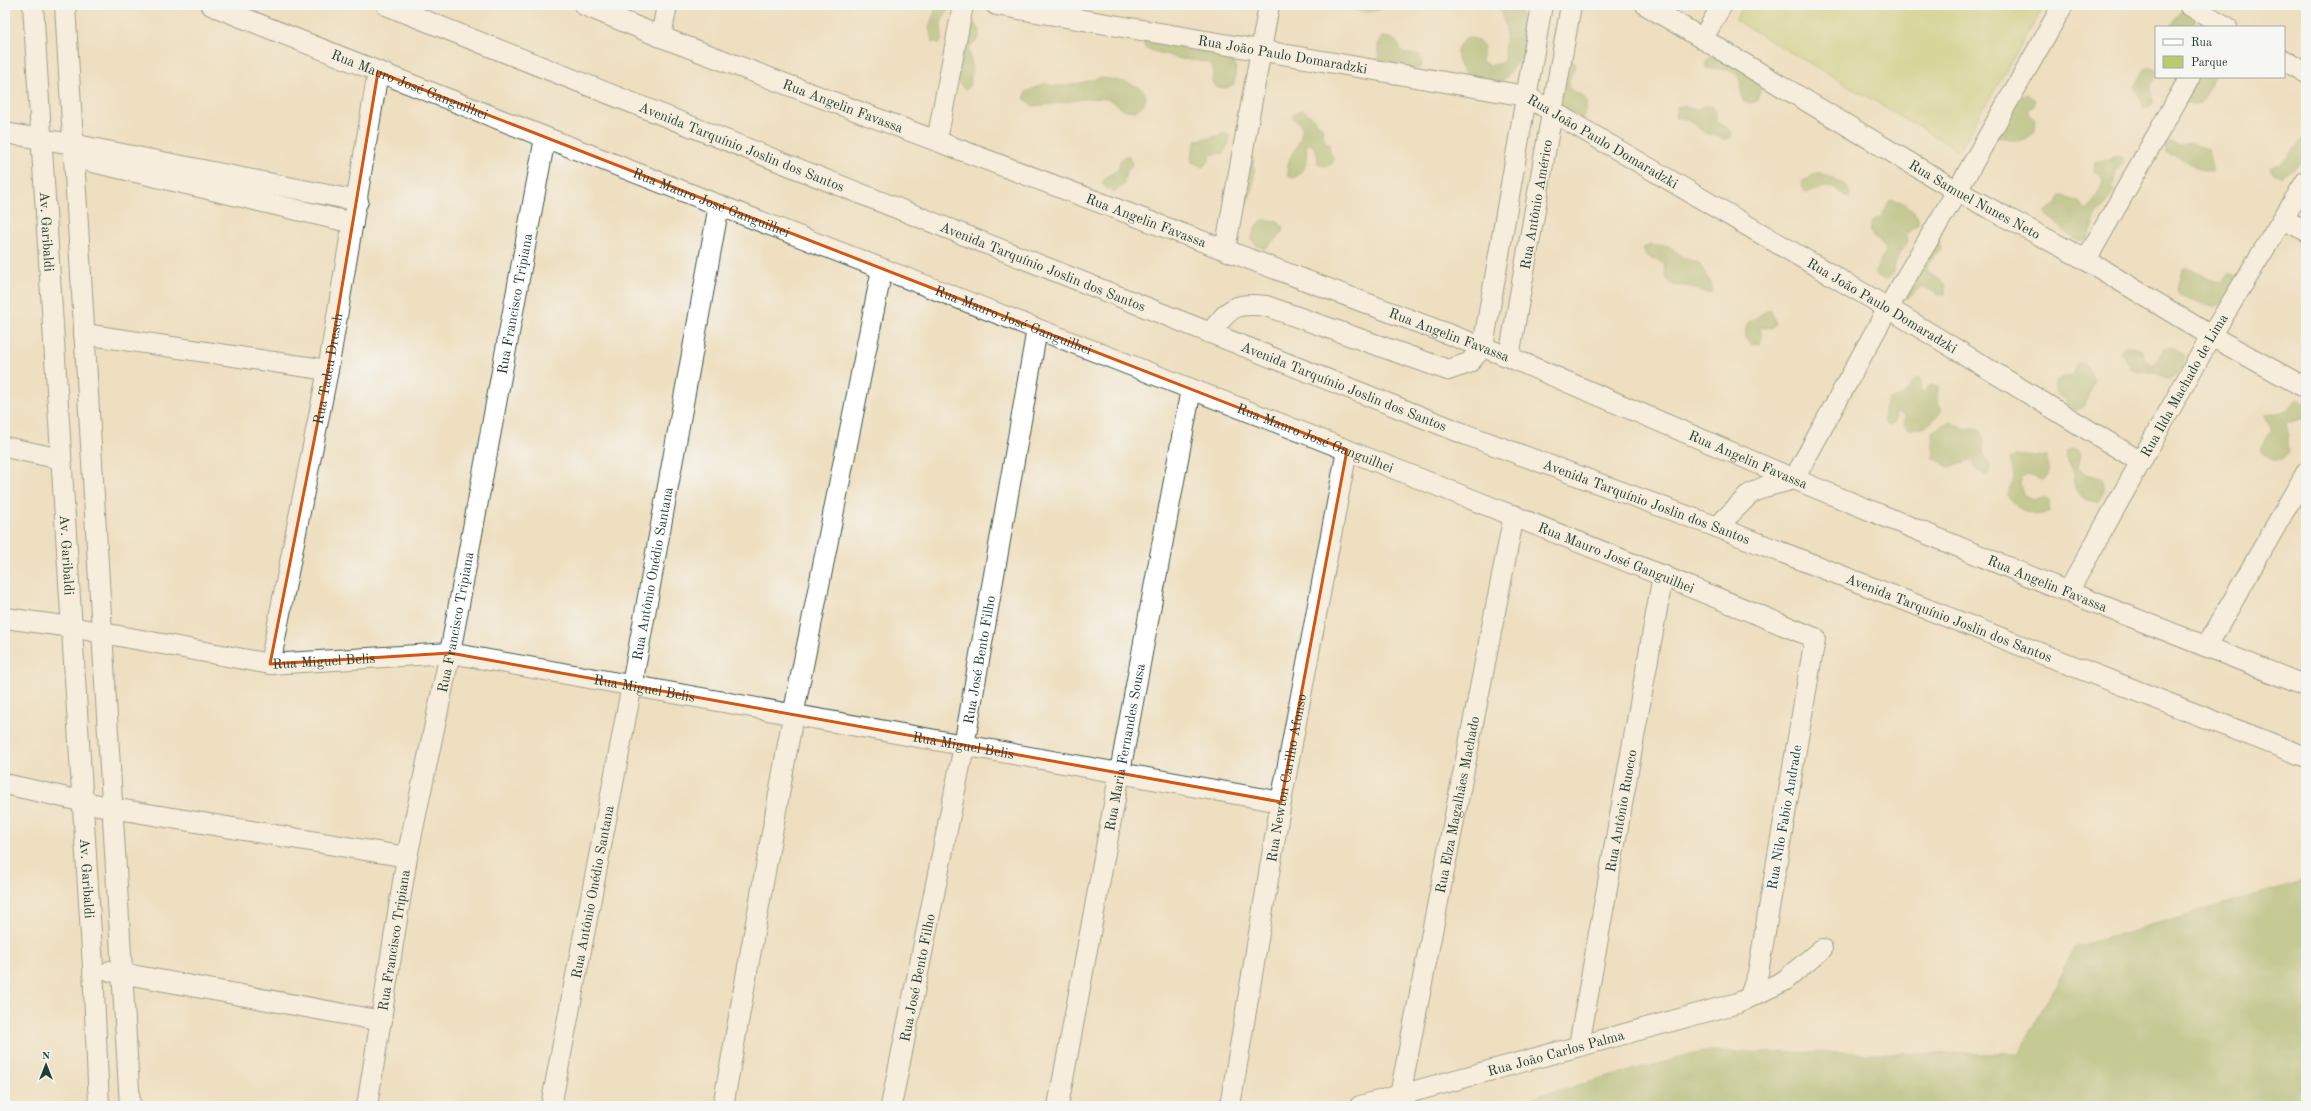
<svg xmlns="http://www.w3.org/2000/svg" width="2311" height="1111" font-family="'Old Standard TT',serif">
  <rect width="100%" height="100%" fill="#f6f6f2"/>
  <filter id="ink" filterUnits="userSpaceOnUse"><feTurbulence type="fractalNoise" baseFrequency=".025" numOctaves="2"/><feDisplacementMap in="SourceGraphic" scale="8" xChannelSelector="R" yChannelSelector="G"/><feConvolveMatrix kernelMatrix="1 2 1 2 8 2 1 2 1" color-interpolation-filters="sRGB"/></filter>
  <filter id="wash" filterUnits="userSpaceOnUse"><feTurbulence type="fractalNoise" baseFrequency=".012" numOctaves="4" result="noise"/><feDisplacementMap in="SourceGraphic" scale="16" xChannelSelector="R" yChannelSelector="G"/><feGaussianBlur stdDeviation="0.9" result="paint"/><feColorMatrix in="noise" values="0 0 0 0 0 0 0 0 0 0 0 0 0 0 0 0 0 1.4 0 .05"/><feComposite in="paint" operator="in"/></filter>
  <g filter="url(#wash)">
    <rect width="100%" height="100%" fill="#eedfc0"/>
    <path fill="#bacb6e" stroke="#6c8451" d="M1744 5H2045L1959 150 1735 20Z"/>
    <g fill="#93af61" stroke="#59764a">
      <path d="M937 5H950L941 23 942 38 940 43 932 42 929 27Z"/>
      <path d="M1326 5H1383L1379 10 1367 12 1348 9H1331Z"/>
      <path d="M1498 5H1522L1521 17 1533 33 1525 56 1514 65 1506 78 1500 82 1469 79C1456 63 1450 52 1467 37L1478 40 1484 46 1481 61 1490 65 1504 62 1506 27Z"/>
      <path d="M2190 9 2197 17 2191 27H2171L2181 11Z"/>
      <path d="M975 24 980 30 979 38 969 49C971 61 976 83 965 90L957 81 968 26Z"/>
      <path d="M1382 37C1397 37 1397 43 1403 53L1420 55 1422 66 1419 69 1376 64 1379 54 1378 45Z"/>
      <path d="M1145 40 1174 44 1194 51 1201 49 1231 58 1236 67 1234 84 1226 88 1216 87 1212 82 1213 67 1207 62 1181 59 1146 49 1143 43Z"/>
      <path d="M1711 57H1721L1761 83V90L1756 101 1751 103 1743 100C1740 93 1742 88 1740 81 1737 68 1716 69 1706 68V61Z"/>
      <path d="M1567 60 1575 62C1575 73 1567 78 1568 88L1583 96 1587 102 1584 119 1577 123 1557 98Z"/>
      <path d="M2149 67 2156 70C2156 85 2144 84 2154 102L2149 108H2144L2135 88 2144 70Z"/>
      <path d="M2201 77H2213C2204 89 2205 115 2183 101Z"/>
      <path d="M1100 78C1110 79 1153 83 1145 102 1143 105 1139 108 1136 111 1116 111 1119 101 1106 99 1082 96 1057 105 1033 106L1024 99 1026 92 1045 83C1057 91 1087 81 1100 78Z"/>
      <path d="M2027 94 2035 100 2034 106 2028 109V113L2035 120C2034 124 2035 127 2034 130 2027 149 2009 137 1996 137L2021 96Z"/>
      <path d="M1683 106 1695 110 1704 106 1713 107 1716 113V122C1723 126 1732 128 1732 137L1724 139 1706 133 1686 119 1675 118 1677 107Z"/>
      <path d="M1303 109 1322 127 1323 139 1329 144 1330 152 1334 159 1332 164 1324 166 1318 164 1317 154 1313 144 1306 145C1308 158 1307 173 1293 178L1288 176C1285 152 1302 151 1302 126L1293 118V114Z"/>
      <path d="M1224 133 1229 135V143L1223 153 1210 155 1209 161 1203 167 1192 162 1191 156 1196 140 1214 137Z"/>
      <path d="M2306 136C2306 166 2303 160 2281 177L2271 172V167L2280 165Z"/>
      <path d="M2166 142H2172L2180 145 2190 143 2208 149 2213 171H2203L2179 157 2166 153Z"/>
      <path d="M1124 156H1129L1132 165 1125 174 1124 185 1114 192C1092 183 1107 177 1118 170L1120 161Z"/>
      <path d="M2118 156 2123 158 2124 162 2115 172 2113 192 2096 217 2087 239C2069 246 2062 223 2047 217L2045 212 2056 205 2061 195H2065L2080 203 2085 210 2091 207 2103 183 2102 177 2094 169 2096 162Z"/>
      <path d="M1253 157C1257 175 1252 197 1242 212H1236L1247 159Z"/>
      <path d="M1819 172 1847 186 1851 196 1849 198C1843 196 1839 190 1833 188 1823 184 1815 193 1805 192L1801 182Z"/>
      <path d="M1890 200C1902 199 1913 208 1918 218V224L1907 235 1906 246C1889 257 1901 289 1875 275V271L1886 252V248L1870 233 1872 221 1881 217Z"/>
      <path d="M1266 219 1278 222 1283 227 1282 234 1264 249 1257 246 1252 240C1253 230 1257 222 1266 219Z"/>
      <path d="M1938 242 1941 246V250C1933 255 1925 264 1928 273L1941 280 1945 284V294L1939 295 1922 286C1915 290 1913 298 1903 299Z"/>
      <path d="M1650 245 1669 246 1684 258 1699 263 1712 286V292C1696 295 1698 287 1687 286 1681 286 1676 286 1670 284L1666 277 1664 263 1646 256 1643 248Z"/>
      <path d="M2185 268C2198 270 2208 282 2222 282L2228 273 2234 275 2235 280 2225 302 2213 307 2208 306 2179 295 2177 290 2182 270Z"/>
      <path d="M1769 309 1771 310 1776 324 1772 328 1763 327 1760 329 1762 337 1759 344 1752 345C1744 339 1744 331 1748 323Z"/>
      <path d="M2125 345 2142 350 2144 358 2150 364 2156 363 2164 348 2170 347 2184 355 2183 368 2170 379 2153 372 2139 373 2131 369 2120 351Z"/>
      <path d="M2078 363H2085L2094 380 2084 407 2074 409C2066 405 2064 397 2055 393V382L2065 376 2073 375Z"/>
      <path d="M1918 378 1921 381 1920 389 1924 393 1930 385 1938 386 1937 402 1942 410C1933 423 1924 430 1908 429L1904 424V416L1900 412 1896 413 1894 423 1890 426 1885 424C1883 414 1883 407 1889 399 1914 395 1903 388 1918 378Z"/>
      <path d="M2297 398 2306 403 2305 418 2287 423 2289 453 2283 459H2273L2263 454 2261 448 2272 429 2265 419V415L2287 411Z"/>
      <path d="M1950 421 1963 429 1974 428 1980 430 1984 441 1982 454 1990 465 1989 475 1979 472 1974 466 1976 461C1966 459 1958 465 1948 467L1933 457C1935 447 1930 439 1933 431Z"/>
      <path d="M2073 449 2078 450 2081 454 2078 467 2086 474 2102 478 2104 492 2098 501C2082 503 2070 489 2075 474L2065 458 2066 451Z"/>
      <path d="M2029 455 2046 457C2050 466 2051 474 2043 480L2028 475 2022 478 2020 484 2024 496 2033 500 2044 498 2049 501 2050 511C2034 521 2014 509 2007 493L2015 477 2010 459 2016 456Z"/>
      <path d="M2306 880V1106H1500L1702 1052 2019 1054 2075 947Z"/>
    </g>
  </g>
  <g filter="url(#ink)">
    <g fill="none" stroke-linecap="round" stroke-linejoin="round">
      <g stroke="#3e5549" stroke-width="22">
        <g id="minor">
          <path id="s1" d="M33 5 93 967 99 1106"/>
          <path d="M65 5 130 1106"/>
          <path id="s2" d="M211 5C744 219 1283 419 1815 638L1758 973 1750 996"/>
          <path id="s3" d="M386 5 1467 435 1717 527 2306 757"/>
          <path id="s4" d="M584 5 661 37 1509 357 1794 479 2068 592 2306 686"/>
          <path id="s5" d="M996 5 1526 96 1888 308 2141 462"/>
          <path id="s6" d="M1646 5 1957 191 2086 260 2211 336 2306 388"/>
          <path d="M2189 5 2227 27"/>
          <path d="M661 37 667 5"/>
          <path d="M1703 38 1722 5"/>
          <path d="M2284 60 2306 73"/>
          <path d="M5 133 72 144 358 201"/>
          <path d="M937 140 963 5"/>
          <path d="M80 159 353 223"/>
          <path d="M2283 219 2306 231"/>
          <path d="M1225 250 1269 5"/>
          <path d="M2086 260 2190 77"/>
          <path d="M1210 333C1230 309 1232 302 1266 306L1448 370 1469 363 1483 347 1542 5"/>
          <path d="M84 334 328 370"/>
          <path id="s7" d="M1509 357 1571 5"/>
          <path d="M5 447 61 459"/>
          <path d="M1717 527 1750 494 1764 487 1794 479 1888 308 1957 191 2063 5"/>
          <path id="s8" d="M2068 592 2211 336 2306 181"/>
          <path id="s9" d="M5 618 71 627 270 664 450 653 1281 802"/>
          <path d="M2207 646 2306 473"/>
          <path id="s10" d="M270 664 328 370 378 72"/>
          <path d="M5 784 112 808 407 857"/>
          <path d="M110 971 382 1021"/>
          <path id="s11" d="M1579 1045 1663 575"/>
          <path id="s12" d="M1400 1095 1514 515"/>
          <path id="s13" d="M367 1106 407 857 450 653 545 138"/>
          <path id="s14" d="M551 1106 632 685 719 205"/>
          <path d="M723 1106 793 716 882 269"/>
          <path id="s15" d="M891 1106 964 746 1037 329"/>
          <path id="s16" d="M1058 1106 1191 389"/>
          <path id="s17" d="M1230 1106 1281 802 1347 450"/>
          <path id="s18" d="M1360 1106 1738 1003 1784 981 1822 949"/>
        </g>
      </g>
      <use href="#minor" stroke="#fff" stroke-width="20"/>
    </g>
  </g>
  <path d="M0 0H2311V1111H0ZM378 72 1347 450 1281 802 450 653 270 664 328 370Z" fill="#eedfc0" fill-opacity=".55" fill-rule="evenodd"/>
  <path fill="none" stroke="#d45610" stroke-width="3" stroke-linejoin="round" d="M378 72 1347 450 1281 802 450 653 270 664 328 370Z"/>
  <g text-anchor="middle" stroke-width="3.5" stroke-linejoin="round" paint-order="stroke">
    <g font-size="14" fill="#1f3d34" stroke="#f6f6f2">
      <text dy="5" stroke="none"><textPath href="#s5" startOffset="291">Rua João Paulo Domaradzki</textPath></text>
      <text dy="5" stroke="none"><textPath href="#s2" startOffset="214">Rua Mauro José Ganguilhei</textPath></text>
      <text dy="5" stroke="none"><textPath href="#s4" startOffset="278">Rua Angelin Favassa</textPath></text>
      <text dy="5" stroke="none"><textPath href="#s5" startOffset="627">Rua João Paulo Domaradzki</textPath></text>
      <text dy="5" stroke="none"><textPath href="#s3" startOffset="383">Avenida Tarquínio Joslin dos Santos</textPath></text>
      <text dy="5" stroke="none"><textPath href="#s6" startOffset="382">Rua Samuel Nunes Neto</textPath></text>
      <text dy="5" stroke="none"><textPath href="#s2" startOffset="538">Rua Mauro José Ganguilhei</textPath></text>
      <text dy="5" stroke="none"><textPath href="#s7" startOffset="155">Rua Antônio Américo</textPath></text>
      <text dy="5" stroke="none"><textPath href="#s4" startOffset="602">Rua Angelin Favassa</textPath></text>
      <text dy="5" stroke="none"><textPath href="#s1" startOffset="227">Av. Garibaldi</textPath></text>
      <text dy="5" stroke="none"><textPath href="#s3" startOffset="707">Avenida Tarquínio Joslin dos Santos</textPath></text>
      <text dy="5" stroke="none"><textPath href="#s13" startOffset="816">Rua Francisco Tripiana</textPath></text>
      <text dy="5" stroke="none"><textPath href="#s5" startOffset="951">Rua João Paulo Domaradzki</textPath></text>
      <text dy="5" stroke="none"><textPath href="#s2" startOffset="862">Rua Mauro José Ganguilhei</textPath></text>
      <text dy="5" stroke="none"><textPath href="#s4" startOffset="926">Rua Angelin Favassa</textPath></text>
      <text dy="5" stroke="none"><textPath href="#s10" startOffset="301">Rua Tadeu Dresch</textPath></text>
      <text dy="5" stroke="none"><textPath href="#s8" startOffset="237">Rua Ilda Machado de Lima</textPath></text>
      <text dy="5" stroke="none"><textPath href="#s3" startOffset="1031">Avenida Tarquínio Joslin dos Santos</textPath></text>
      <text dy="5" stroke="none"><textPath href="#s2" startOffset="1186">Rua Mauro José Ganguilhei</textPath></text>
      <text dy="5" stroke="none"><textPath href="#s4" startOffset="1250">Rua Angelin Favassa</textPath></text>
      <text dy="5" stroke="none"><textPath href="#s3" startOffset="1355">Avenida Tarquínio Joslin dos Santos</textPath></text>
      <text dy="5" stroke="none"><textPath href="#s1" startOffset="551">Av. Garibaldi</textPath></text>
      <text dy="5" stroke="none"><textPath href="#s2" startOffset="1510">Rua Mauro José Ganguilhei</textPath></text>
      <text dy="5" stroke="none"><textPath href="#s14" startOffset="542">Rua Antônio Onédio Santana</textPath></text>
      <text dy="5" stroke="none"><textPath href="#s4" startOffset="1574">Rua Angelin Favassa</textPath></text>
      <text dy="5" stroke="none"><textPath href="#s3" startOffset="1679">Avenida Tarquínio Joslin dos Santos</textPath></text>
      <text dy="5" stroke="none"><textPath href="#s13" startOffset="492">Rua Francisco Tripiana</textPath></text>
      <text dy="5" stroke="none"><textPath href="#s15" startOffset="455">Rua José Bento Filho</textPath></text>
      <text dy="5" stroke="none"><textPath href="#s9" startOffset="323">Rua Miguel Belis</textPath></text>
      <text dy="5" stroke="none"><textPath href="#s9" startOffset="647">Rua Miguel Belis</textPath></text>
      <text dy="5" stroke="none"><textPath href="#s9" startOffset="971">Rua Miguel Belis</textPath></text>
      <text dy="5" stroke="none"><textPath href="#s16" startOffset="365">Rua Maria Fernandes Sousa</textPath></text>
      <text dy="5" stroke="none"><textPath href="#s17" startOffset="333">Rua Newton Carilho Afonso</textPath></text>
      <text dy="5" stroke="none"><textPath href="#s12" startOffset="296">Rua Elza Magalhães Machado</textPath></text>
      <text dy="5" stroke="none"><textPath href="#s11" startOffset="238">Rua Antônio Ruocco</textPath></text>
      <text transform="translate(1784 817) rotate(-80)" y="5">Rua Nilo Fabio Andrade</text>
      <text dy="5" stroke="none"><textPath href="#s1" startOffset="875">Av. Garibaldi</textPath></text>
      <text dy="5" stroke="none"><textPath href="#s14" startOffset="218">Rua Antônio Onédio Santana</textPath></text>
      <text dy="5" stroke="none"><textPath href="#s13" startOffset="168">Rua Francisco Tripiana</textPath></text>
      <text dy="5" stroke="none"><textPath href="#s15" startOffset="131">Rua José Bento Filho</textPath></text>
      <text dy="5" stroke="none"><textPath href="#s18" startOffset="203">Rua João Carlos Palma</textPath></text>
    </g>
  </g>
  <rect width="2311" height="1111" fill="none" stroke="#f6f6f2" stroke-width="20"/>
  <rect x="2155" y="26" width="130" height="52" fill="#f6f6f2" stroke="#a0aca6"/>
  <rect x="2163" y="39" width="20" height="6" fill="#ffffff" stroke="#a0aca6"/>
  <text x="2191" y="46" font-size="12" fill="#1f3d34">Rua</text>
  <rect x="2163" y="56" width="20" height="12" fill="#bacb6e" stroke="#a0aca6"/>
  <text x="2191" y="66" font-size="12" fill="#1f3d34">Parque</text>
  <g transform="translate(46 1065)" stroke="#f6f6f2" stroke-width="3" paint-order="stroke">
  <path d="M0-3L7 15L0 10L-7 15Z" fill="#1f3d34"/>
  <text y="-6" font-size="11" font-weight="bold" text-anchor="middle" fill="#1f3d34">N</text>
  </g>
</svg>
